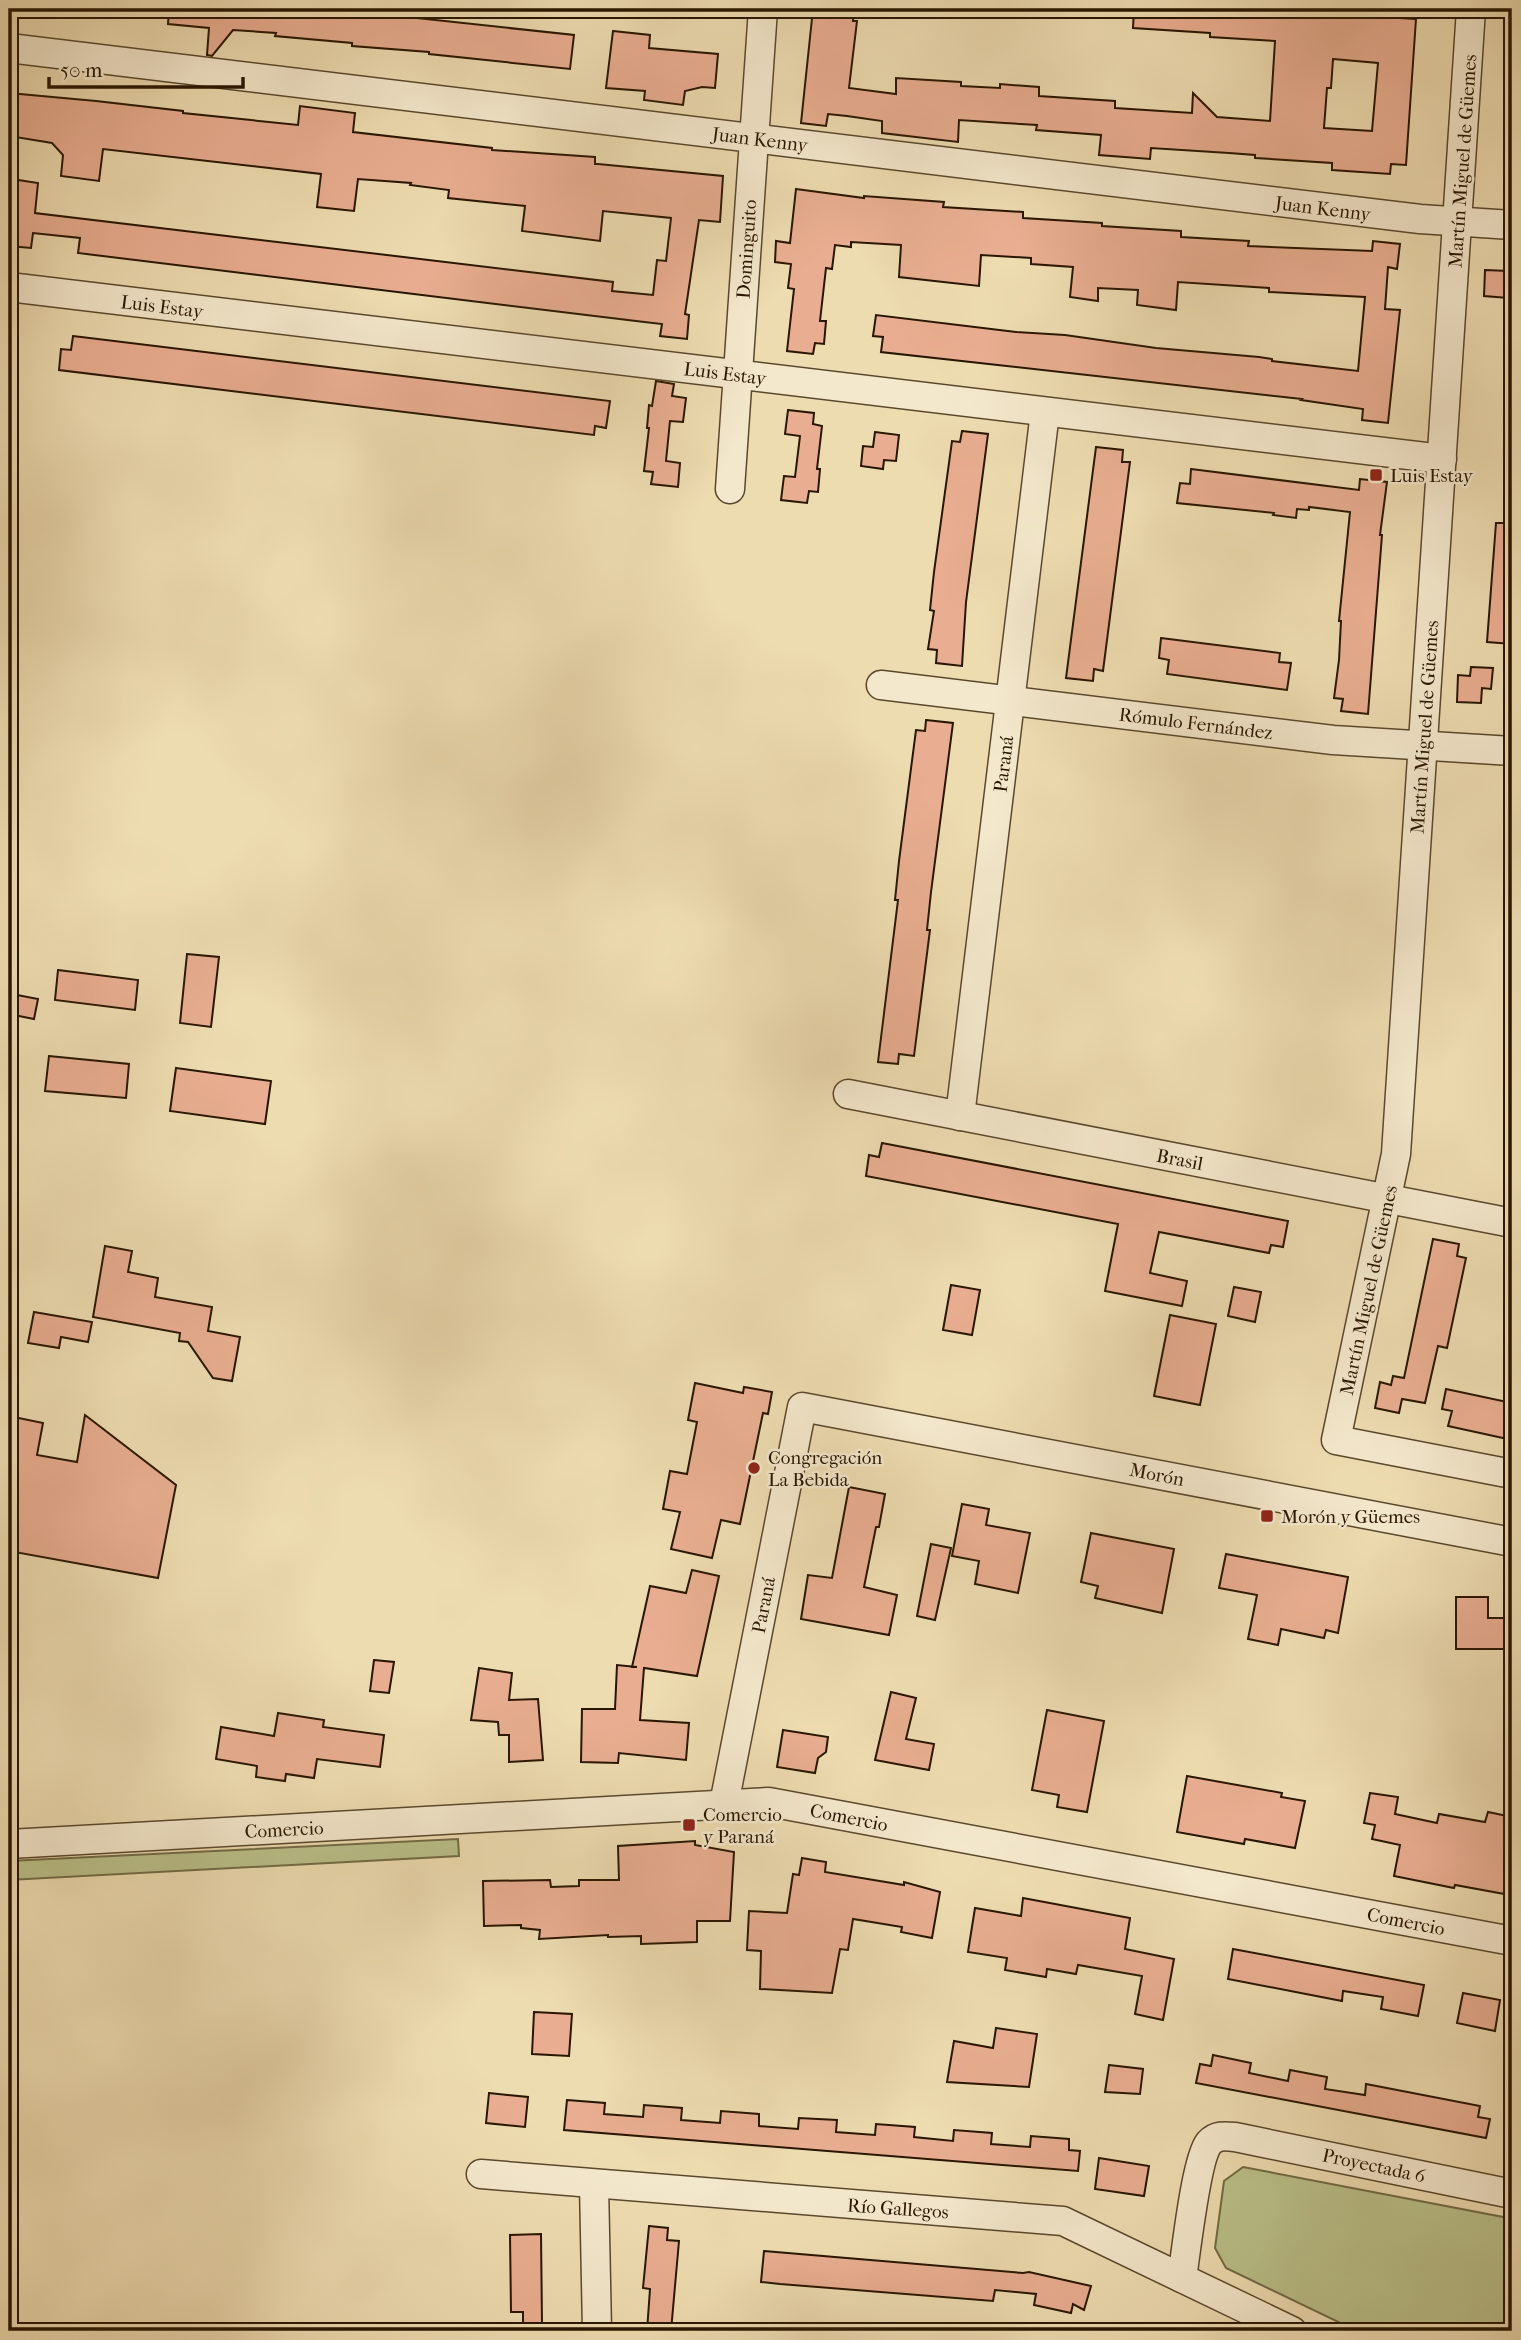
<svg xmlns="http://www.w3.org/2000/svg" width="1521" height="2340" font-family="'IM FELL French Canon',serif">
  <rect width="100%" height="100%" fill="#eedcb1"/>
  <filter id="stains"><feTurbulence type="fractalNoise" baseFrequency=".00286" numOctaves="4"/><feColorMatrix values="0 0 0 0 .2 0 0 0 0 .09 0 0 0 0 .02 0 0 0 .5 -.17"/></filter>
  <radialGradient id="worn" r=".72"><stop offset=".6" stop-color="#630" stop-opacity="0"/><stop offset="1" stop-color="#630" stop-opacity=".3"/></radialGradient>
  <g fill="#bac08a" stroke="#726b46" stroke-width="2">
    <path d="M458 1839 459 1856 9 1880V1861Z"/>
    <path d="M1243 2167 1503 2217 1512 2224V2331H1357L1226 2268 1215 2248 1224 2181Z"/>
  </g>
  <g fill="#e9ae91" stroke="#291601" stroke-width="2" fill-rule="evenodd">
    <path d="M169 9H333L574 35 570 69 429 54V52L352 46V43L275 36 276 33 233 30 212 56 207 55 209 28 168 24Z"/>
    <path d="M813 9H854L853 21H857L849 88 896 94V78L961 82V86L1000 88V84L1039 87V96L1115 101V108L1192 113 1193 93 1217 117 1270 121 1275 41 1210 37V33L1133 28 1134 9H1261L1381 18V9H1402L1401 18 1416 19 1406 165 1391 164 1390 174 1332 170V163L1255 158V155L1229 153 1151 148 1150 159 1099 155 1101 135 1036 130 1037 125 1005 123 959 120 958 142 882 133V121L847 116 828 114 826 126 801 123ZM1333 59 1378 63 1372 131 1324 128 1327 88H1331Z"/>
    <path d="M613 31 650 35 649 48 718 54 715 88 702 87 685 91 683 105 644 100 645 91 606 88Z"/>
    <path d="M9 93 96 101 183 111V113L298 125 300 106 355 113 353 132 492 148V150L595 157V164H598L723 176 720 222 699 220 685 314 689 315 687 339 660 336 662 324 636 321 78 253 80 238 33 233 31 248 9 246V189L17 190 18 180 38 183 35 213 613 282 612 291 653 295 657 260 666 261 671 218 603 211 600 241 522 231 525 206 448 198 449 190 410 185 411 183 358 179 354 211 317 207 321 174 103 149 99 181 61 176 63 155 52 143 9 136Z"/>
    <path d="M796 189 864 198V196L944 202 943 207 1023 212V218L1102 223V226L1181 231V237L1249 241 1248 246 1372 251 1373 241 1400 244 1397 269 1388 267 1385 309 1400 310 1388 423 1362 420 1363 409 1301 400 1302 399 881 352 883 337 873 336 876 315 1016 332 1065 335 1156 348 1259 357 1272 359V361L1358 371 1365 297 1269 292V288L1178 282 1176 310 1137 305 1138 290 1098 288V301L1070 297 1073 267 1031 264V258L981 255 979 286 899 277 901 245 851 242V247L835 245 832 269 826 268 820 321H826L824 344 815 343 813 354 787 351 794 289 788 288 791 264 775 262 776 241 790 243Z"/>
    <path d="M1485 270 1509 271 1508 298 1484 296Z"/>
    <path d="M73 336 610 401 606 428 595 426 594 435 59 370 61 349 71 350Z"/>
    <path d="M656 381 674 384 672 396 686 398 683 422 670 421 666 461 680 463 678 487 651 484 653 472 644 471 649 428H647L649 405 652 406Z"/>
    <path d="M788 410 814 413 813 424 822 426 817 469H820L818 492 809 491 807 503 781 500 784 476 795 477 800 436 785 434Z"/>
    <path d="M962 431 988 434 966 602 962 666 936 663 937 650 928 649 934 611 930 610 934 572 952 441 960 442Z"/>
    <path d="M875 432 899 435 896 461 884 460 883 469 861 466 863 446 873 447Z"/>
    <path d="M1096 447 1123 450 1122 462H1130L1103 671 1094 669 1093 681 1066 678Z"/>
    <path d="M1191 469 1359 490 1360 479 1387 482 1380 535H1382L1368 714 1341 711 1343 699 1334 698 1339 660 1341 621H1339L1350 512 1309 507V510L1297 509 1296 518 1273 515 1274 513 1177 503 1180 483 1190 484Z"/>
    <path d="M1496 523H1512V644L1487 642Z"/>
    <path d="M1161 638 1280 653 1279 662 1291 663 1287 690 1167 674 1169 660 1159 658Z"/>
    <path d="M1471 667 1493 668 1491 689 1482 688 1481 703 1457 702 1458 675 1470 676Z"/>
    <path d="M926 720 953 723 931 892 927 930H930L914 1056 899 1054 898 1064 878 1062 898 900H895L899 861 916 730 925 731Z"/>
    <path d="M187 954 219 957 211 1027 180 1023Z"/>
    <path d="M58 970 138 980 135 1010 55 1000Z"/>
    <path d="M12 994 38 999 34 1019 9 1014Z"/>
    <path d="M49 1056 129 1064 126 1098 45 1091Z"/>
    <path d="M176 1068 271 1081 265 1124 170 1111Z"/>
    <path d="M882 1143 1288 1221 1283 1247 1271 1245 1269 1253 1159 1232 1150 1273 1187 1281 1182 1306 1105 1291 1118 1224 866 1176 869 1155 879 1157Z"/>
    <path d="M1433 1239 1459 1244 1457 1256 1466 1258 1447 1348 1438 1346 1425 1403 1402 1399 1399 1413 1375 1408 1380 1382 1391 1385 1393 1376 1404 1378Z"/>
    <path d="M105 1246 132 1251 128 1272 158 1278 155 1297 212 1307 208 1331 240 1337 232 1381 213 1378 188 1342 179 1341 180 1333 93 1317Z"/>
    <path d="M951 1285 980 1290 972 1335 943 1330Z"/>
    <path d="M1234 1287 1261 1292 1255 1322 1228 1316Z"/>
    <path d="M34 1312 92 1322 88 1342 61 1337 59 1348 28 1343Z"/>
    <path d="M1170 1315 1216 1324 1200 1405 1154 1396Z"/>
    <path d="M695 1383 743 1393 744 1387 772 1392 768 1414 763 1413 740 1524 721 1520 712 1558 671 1549 680 1512 663 1509 670 1471 687 1474 697 1422 688 1420Z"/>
    <path d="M1446 1389 1512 1403V1440L1448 1426 1452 1411 1442 1409Z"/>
    <path d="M85 1415 176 1485 158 1578 9 1551V1416L43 1423 37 1455 77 1462Z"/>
    <path d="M849 1487 885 1494 879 1527H876L864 1587 897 1595 889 1635 801 1619 808 1575 832 1578Z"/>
    <path d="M962 1504 989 1509 986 1525 1030 1533 1018 1593 975 1584 979 1561 952 1556Z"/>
    <path d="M1091 1533 1174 1549 1162 1613 1095 1598 1098 1586 1081 1582Z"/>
    <path d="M931 1544 951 1548 935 1620 917 1616Z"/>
    <path d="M1226 1554 1348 1577 1338 1633 1326 1630 1324 1638 1281 1629 1278 1645 1248 1639 1257 1595 1219 1588Z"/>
    <path d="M692 1570 719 1576 697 1676 644 1668 640 1720 689 1723 686 1760 619 1753 618 1763 581 1762 582 1709H615L617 1665 637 1667H632L650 1586 686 1593Z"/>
    <path d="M1456 1597H1488V1618H1512V1649H1456Z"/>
    <path d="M374 1660 394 1662 389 1693 370 1691Z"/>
    <path d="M479 1668 512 1673 509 1700 538 1699 543 1760 509 1762V1735H499L498 1722 471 1720Z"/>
    <path d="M891 1692 916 1698 906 1739 934 1744 929 1770 875 1760Z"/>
    <path d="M1047 1710 1104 1721 1087 1812 1057 1807 1059 1795 1032 1790Z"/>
    <path d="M278 1713 324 1720 323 1727 384 1735 380 1767 317 1759 314 1778 286 1774 285 1781 256 1777 257 1766 216 1759 221 1727 274 1736Z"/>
    <path d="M783 1730 828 1737 826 1752 818 1758 815 1773 777 1767Z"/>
    <path d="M1187 1776 1282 1793 1281 1797 1305 1801 1295 1848 1245 1839 1244 1844 1177 1832Z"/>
    <path d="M1370 1793 1398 1797 1395 1814 1437 1823 1439 1814 1485 1822 1488 1812 1512 1817V1856L1509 1874 1512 1875V1883L1510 1895 1455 1885 1454 1888 1394 1876 1400 1845 1372 1839 1375 1825 1364 1823Z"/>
    <path d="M695 1841V1845L734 1852 730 1921H697V1942L641 1944V1936L608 1937V1935L539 1939 540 1930 521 1928V1925L484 1926 483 1881 550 1880 551 1887 579 1886V1880H619L618 1846Z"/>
    <path d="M802 1858 826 1862 825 1872 904 1885V1882L940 1892 932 1938 901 1932 902 1927 853 1919 848 1950 840 1949 832 1993 760 1989 761 1951 747 1950 749 1911 787 1913 793 1874 799 1875Z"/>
    <path d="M1023 1898 1130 1918 1125 1949 1174 1959 1163 2020 1135 2014 1142 1976 1078 1965 1076 1974 1047 1969 1046 1977 1005 1970 1007 1958 968 1952 975 1908 1021 1916Z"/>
    <path d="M1233 1949 1424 1985 1418 2016 1381 2009 1383 1997 1343 1991 1342 2001 1228 1979Z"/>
    <path d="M1463 1993 1500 2000 1495 2031 1457 2023Z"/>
    <path d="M534 2012 572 2014 569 2056 532 2054Z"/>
    <path d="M996 2028 1037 2034 1029 2087 947 2082 954 2041 993 2048Z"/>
    <path d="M1213 2055 1251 2063 1249 2073 1288 2081 1290 2070 1327 2077 1325 2089 1365 2095 1366 2084 1480 2106 1478 2117 1490 2119 1486 2138 1196 2083 1200 2064 1211 2066Z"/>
    <path d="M1109 2065 1143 2069 1140 2094 1105 2092Z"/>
    <path d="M489 2093 528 2097 525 2127 486 2123Z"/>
    <path d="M567 2100 605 2103 604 2114 643 2117 644 2105 682 2108 681 2120 720 2123 721 2111 759 2114V2126L798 2129 799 2118 837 2120 836 2132 875 2135 876 2124 915 2127 914 2137 953 2141 954 2130 992 2133 991 2144 1030 2147 1031 2136 1069 2139V2150L1080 2151 1078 2171 564 2130Z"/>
    <path d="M1099 2158 1149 2166 1144 2196 1095 2189Z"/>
    <path d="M649 2226 668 2228 667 2240 679 2241 671 2331H647L650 2289 643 2288Z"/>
    <path d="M541 2234 542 2323 523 2324V2312H511L510 2235Z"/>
    <path d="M764 2251 1023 2273 1029 2272 1091 2286 1084 2310 1073 2304 1071 2313 1034 2305 1036 2294 995 2290 993 2301 780 2284 761 2282Z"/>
  </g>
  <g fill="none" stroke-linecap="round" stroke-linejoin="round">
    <g stroke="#5a482d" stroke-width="31">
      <g id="minor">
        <path d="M1471 9 1396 1154 1336 1440 1512 1474"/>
        <path d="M9 48 1420 219 1512 225"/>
        <path d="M9 287 1442 459"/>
        <path d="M730 489 763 9"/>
        <path d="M881 685 1333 740 1512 751"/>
        <path d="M848 1094 1512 1223"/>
        <path d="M960 1116 1045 412"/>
        <path d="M724 1804 802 1407 1512 1542"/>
        <path d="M9 1844 769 1802 1512 1941"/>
        <path d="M481 2174 1063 2221 1292 2331"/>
        <path d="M594 2184 597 2331"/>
        <path d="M1182 2278C1186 2253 1196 2159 1209 2143 1216 2135 1225 2136 1235 2137L1512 2194"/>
      </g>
    </g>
    <use href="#minor" stroke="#f4e8cc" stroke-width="28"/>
  </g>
  <g fill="#8f2418" stroke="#f4e8cc" stroke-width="2.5">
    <rect x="1369" y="468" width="14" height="14" rx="3.5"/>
    <circle cx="754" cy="1468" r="7"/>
    <rect x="1260" y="1509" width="14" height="14" rx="3.5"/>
    <rect x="682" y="1818" width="14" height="14" rx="3.5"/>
  </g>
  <g text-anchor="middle" stroke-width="5" stroke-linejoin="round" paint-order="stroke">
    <g font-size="19" fill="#291601" stroke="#f4e8cc">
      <text transform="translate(760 139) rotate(7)" y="7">Juan Kenny</text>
      <text transform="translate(1462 161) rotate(-86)" y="7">Martín Miguel de Güemes</text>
      <text transform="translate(1323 208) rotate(7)" y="7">Juan Kenny</text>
      <text transform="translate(746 249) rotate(-86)" y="7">Dominguito</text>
      <text transform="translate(162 306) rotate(7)" y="7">Luis Estay</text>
      <text transform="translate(725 373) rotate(7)" y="7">Luis Estay</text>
      <text transform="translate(1196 723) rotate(7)" y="7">Rómulo Fernández</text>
      <text transform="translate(1424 727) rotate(-86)" y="7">Martín Miguel de Güemes</text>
      <text transform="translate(1003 764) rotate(-83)" y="7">Paraná</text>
      <text transform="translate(1180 1159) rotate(11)" y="7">Brasil</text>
      <text transform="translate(1368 1290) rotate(-78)" y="7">Martín Miguel de Güemes</text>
      <text transform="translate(1157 1474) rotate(11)" y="7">Morón</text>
      <text transform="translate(763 1605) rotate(-79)" y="7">Paraná</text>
      <text transform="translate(849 1817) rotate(11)" y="7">Comercio</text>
      <text transform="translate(284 1829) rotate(-3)" y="7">Comercio</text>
      <text transform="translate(1406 1921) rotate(11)" y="7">Comercio</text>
      <text transform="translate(1374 2165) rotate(12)" y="7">Proyectada 6</text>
      <text transform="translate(898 2208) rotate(4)" y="7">Río Gallegos</text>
    </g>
    <g font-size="19" fill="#291601" stroke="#f4e8cc" text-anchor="start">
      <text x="1390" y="482">Luis Estay</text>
      <text x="768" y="1464">Congregación<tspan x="768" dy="22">La Bebida</tspan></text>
      <text x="1281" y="1523">Morón y Güemes</text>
      <text x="703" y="1821">Comercio<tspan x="703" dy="22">y Paraná</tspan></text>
    </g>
  </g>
  <rect width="1521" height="2340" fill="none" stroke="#eedcb1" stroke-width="35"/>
  <rect x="10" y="10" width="1500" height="2319" fill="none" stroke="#291601" stroke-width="3.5"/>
  <rect x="18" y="18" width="1486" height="2305" fill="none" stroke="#291601" stroke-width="2"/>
  <path d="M49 77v10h194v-10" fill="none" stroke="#291601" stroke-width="3.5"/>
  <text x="60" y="77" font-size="21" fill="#291601" stroke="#f4e8cc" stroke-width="5" paint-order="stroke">50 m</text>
  <rect width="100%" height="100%" filter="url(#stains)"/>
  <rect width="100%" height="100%" fill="url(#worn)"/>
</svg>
